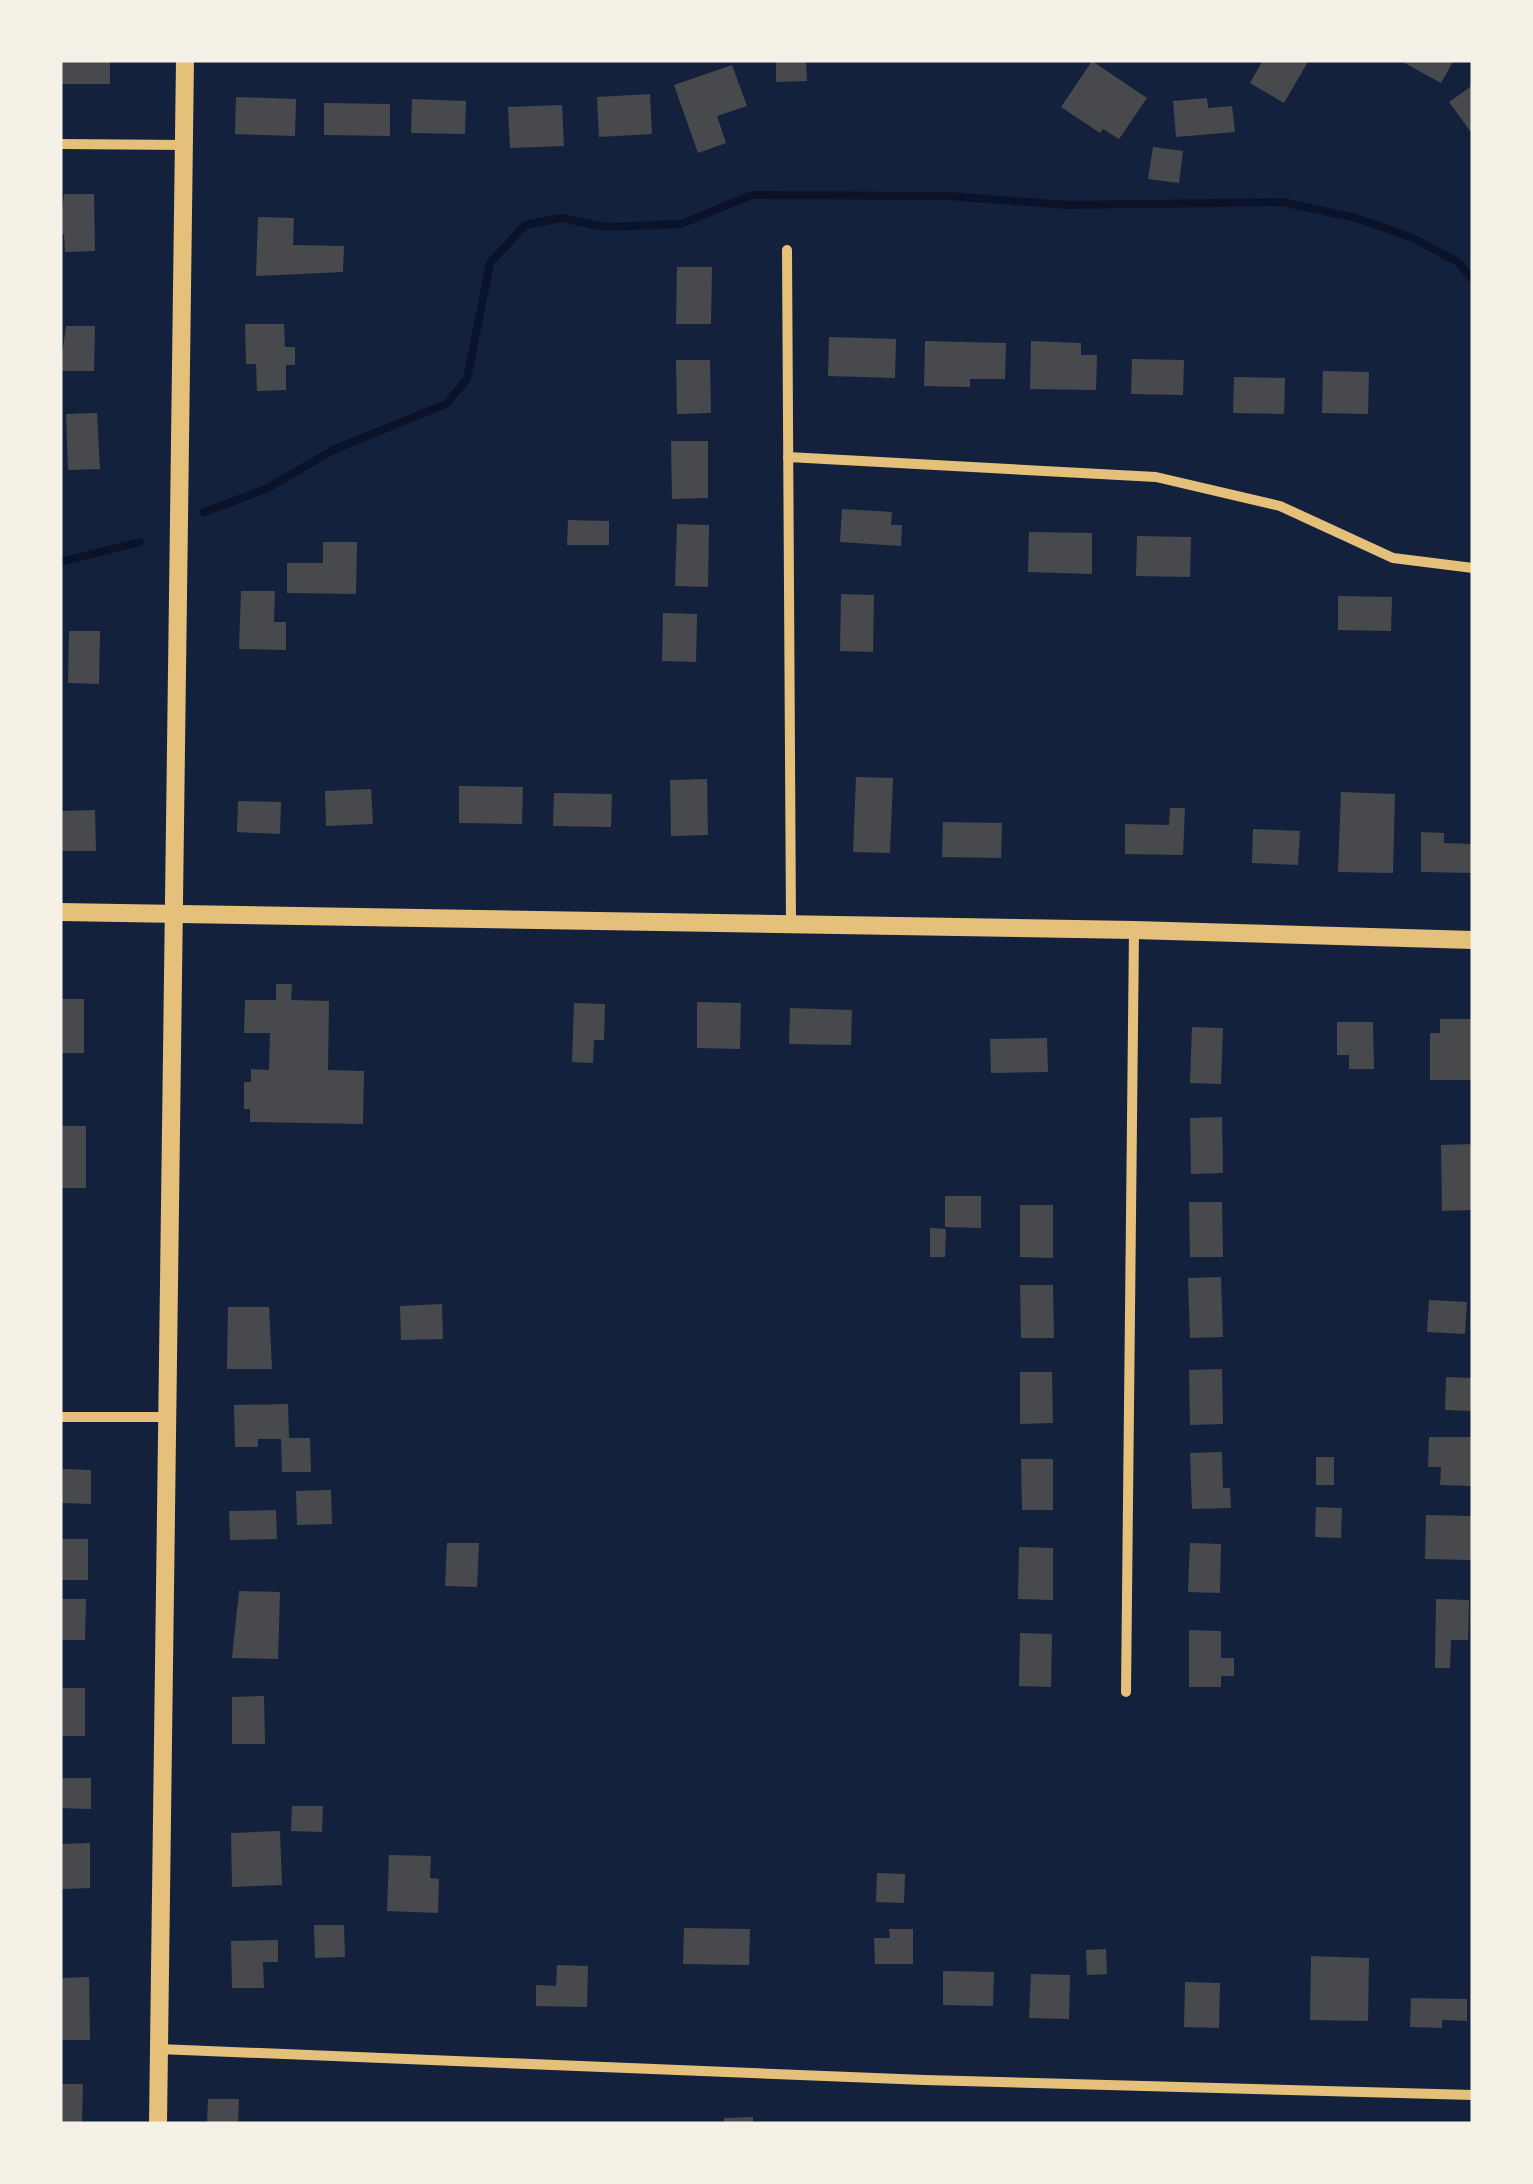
<svg xmlns="http://www.w3.org/2000/svg" width="1533" height="2184" font-family="Lato,sans-serif">
  <rect width="100%" height="100%" fill="#14213d"/>
  <g fill="none" stroke-linecap="round" stroke-linejoin="round">
    <g stroke="#0b132b" stroke-width="8">
      <path d="M204 512 266 489 335 449 446 404 467 379 490 263 525 225 561 218 605 227 681 224 752 195 949 196 1068 205 1282 202 1356 218 1413 238 1458 262 1473 280"/>
      <path d="M60 562 140 542"/>
    </g>
  </g>
  <g fill="#48494c">
    <rect x="60" y="60" width="50" height="24"/>
    <path d="M776 60H806L807 81 776 82Z"/>
    <path d="M1263 60H1309L1284 103 1250 83Z"/>
    <path d="M1399 60H1454L1441 83Z"/>
    <path d="M1092 61 1147 98 1119 139 1103 129 1100 133 1061 107Z"/>
    <path d="M732 65 747 106 717 116 726 143 698 153 674 85Z"/>
    <path d="M1473 85V135L1449 102Z"/>
    <path d="M650 94 652 134 599 137 597 97Z"/>
    <path d="M236 97 296 99 295 136 235 134Z"/>
    <path d="M1207 98 1208 108 1232 106 1235 132 1176 137 1173 101Z"/>
    <path d="M412 99 466 101 465 134 411 133Z"/>
    <path d="M324 103 390 104V136L324 135Z"/>
    <path d="M562 105 564 146 510 148 508 107Z"/>
    <path d="M1153 147 1183 151 1179 183 1148 179Z"/>
    <path d="M64 194H94L95 251 65 252 64 234H60Z"/>
    <path d="M258 217 294 218 293 245 344 246 343 272 256 276Z"/>
    <path d="M677 267H712L711 324H676Z"/>
    <path d="M245 324H284L285 347H295V365H286V390L257 391 256 364H246Z"/>
    <path d="M66 326H95L94 371H60Z"/>
    <path d="M829 337 896 339 895 378 828 376Z"/>
    <path d="M925 341 1006 343 1005 379H970V387L924 386Z"/>
    <path d="M1031 341 1081 343V355H1097L1096 390 1030 389Z"/>
    <path d="M1132 359 1184 360 1183 395 1131 394Z"/>
    <path d="M676 360H710L711 413 677 414Z"/>
    <path d="M1323 371 1369 372 1368 414 1322 413Z"/>
    <path d="M1234 377 1285 378 1284 414 1233 413Z"/>
    <path d="M97 413 100 469 68 470 66 414Z"/>
    <path d="M671 441H708V498L672 499Z"/>
    <path d="M842 509 892 512 891 525H902L901 546 840 542Z"/>
    <path d="M568 520 609 521V545H567Z"/>
    <path d="M677 524 709 525 708 587 675 586Z"/>
    <path d="M1029 532 1092 533V574L1028 572Z"/>
    <path d="M1137 536 1191 537 1190 577 1136 576Z"/>
    <path d="M323 542H357L356 594 287 593V563H323Z"/>
    <path d="M241 591H275L274 622H286V650L239 649Z"/>
    <path d="M841 594 874 595 873 652 840 651Z"/>
    <path d="M1338 596 1392 597 1391 631 1338 630Z"/>
    <path d="M663 613 697 614 696 662 662 661Z"/>
    <path d="M69 631H100L99 684 68 683Z"/>
    <path d="M856 777 893 778 890 853 853 852Z"/>
    <path d="M707 779 708 835 671 836 670 780Z"/>
    <path d="M459 786 523 787 522 824 459 823Z"/>
    <path d="M371 789 373 824 326 826 325 791Z"/>
    <path d="M1341 792 1395 794 1393 873 1338 872Z"/>
    <path d="M554 793 612 794 611 827 553 826Z"/>
    <path d="M238 801 281 802 280 834 237 832Z"/>
    <path d="M1170 808H1185L1183 855 1125 854V824L1169 825Z"/>
    <path d="M95 810 96 851H60V811Z"/>
    <path d="M943 822 1002 823 1001 858 942 857Z"/>
    <path d="M1253 829 1300 831 1298 865 1252 863Z"/>
    <path d="M1421 832 1444 833V843L1473 844V873L1421 872Z"/>
    <path d="M276 984H292L291 1000 329 1001 328 1070 364 1071 363 1124 250 1122V1109H244V1082H251V1069L269 1070 270 1033H244L245 1000H276Z"/>
    <rect x="60" y="999" width="24" height="54"/>
    <path d="M697 1002 741 1003 740 1049 697 1048Z"/>
    <path d="M574 1003 605 1004 604 1040H594L593 1063 572 1062Z"/>
    <path d="M790 1008 852 1010 851 1045 789 1044Z"/>
    <path d="M1440 1019H1473V1080H1430V1033H1440Z"/>
    <path d="M1337 1022H1373L1374 1069H1349V1055H1337Z"/>
    <path d="M1192 1027 1223 1028 1221 1084 1190 1083Z"/>
    <path d="M1047 1038 1048 1072 991 1073 990 1039Z"/>
    <path d="M1222 1117 1223 1173 1191 1174 1190 1118Z"/>
    <rect x="60" y="1126" width="26" height="62"/>
    <path d="M1473 1144V1210L1442 1211 1441 1145Z"/>
    <path d="M945 1196H981V1228L945 1227Z"/>
    <path d="M1189 1202H1222L1223 1257H1190Z"/>
    <path d="M1020 1205H1053V1258L1020 1257Z"/>
    <path d="M930 1228 946 1229 945 1257H930Z"/>
    <path d="M1221 1277 1223 1337 1190 1338 1188 1278Z"/>
    <path d="M1020 1285H1053L1054 1338H1021Z"/>
    <path d="M1429 1300 1467 1302 1465 1334 1427 1332Z"/>
    <path d="M442 1304 443 1339 401 1340 400 1306Z"/>
    <path d="M228 1307H269L272 1369H227Z"/>
    <path d="M1222 1369 1223 1424 1190 1425 1189 1370Z"/>
    <path d="M1020 1372H1052L1053 1423 1020 1424Z"/>
    <path d="M1446 1377 1473 1378V1411L1445 1410Z"/>
    <path d="M288 1404 289 1438H310L311 1472H282L281 1439H258V1447H235L234 1405Z"/>
    <path d="M1429 1437H1473V1486L1440 1485 1441 1467H1428Z"/>
    <path d="M1222 1452 1223 1488H1230L1231 1508 1192 1509 1190 1453Z"/>
    <rect x="1316" y="1457" width="18" height="28"/>
    <path d="M1021 1459H1053V1510H1022Z"/>
    <path d="M63 1469 91 1470V1504L60 1503Z"/>
    <path d="M331 1490 332 1524 297 1525 296 1491Z"/>
    <path d="M1316 1507 1342 1508 1341 1538 1315 1537Z"/>
    <path d="M276 1510 277 1539 230 1540 229 1511Z"/>
    <path d="M1426 1515 1472 1516 1471 1560 1425 1559Z"/>
    <rect x="60" y="1539" width="28" height="41"/>
    <path d="M447 1543H479L477 1587 445 1586Z"/>
    <path d="M1190 1543 1221 1544 1220 1593 1188 1592Z"/>
    <path d="M1019 1547 1053 1548V1600L1018 1599Z"/>
    <path d="M239 1591 280 1592 278 1659 232 1658Z"/>
    <path d="M60 1599H86L85 1640H60Z"/>
    <path d="M1436 1599 1469 1600 1468 1640H1451L1450 1668H1435Z"/>
    <path d="M1189 1630 1221 1631V1658H1234V1676H1221V1687H1189Z"/>
    <path d="M1020 1633 1052 1634 1051 1687 1019 1686Z"/>
    <rect x="60" y="1688" width="25" height="48"/>
    <path d="M264 1696 265 1744H232V1697Z"/>
    <path d="M60 1778H91V1809L60 1808Z"/>
    <path d="M292 1806H323L322 1832 291 1831Z"/>
    <path d="M280 1831 282 1885 232 1887 231 1833Z"/>
    <path d="M90 1843V1888L62 1889 61 1844Z"/>
    <path d="M389 1855 431 1856 430 1878 439 1879 438 1913 387 1911Z"/>
    <path d="M877 1873 905 1874 904 1903 876 1902Z"/>
    <path d="M314 1925H344L345 1957 315 1958Z"/>
    <path d="M684 1928 750 1929 749 1965 683 1964Z"/>
    <path d="M889 1929H913V1964H875L874 1938H890Z"/>
    <path d="M278 1940V1962H263L264 1988H232L231 1941Z"/>
    <path d="M1106 1949 1107 1974 1087 1975 1086 1950Z"/>
    <path d="M1311 1956 1369 1958 1368 2021 1310 2020Z"/>
    <path d="M557 1965 588 1966 587 2007 536 2006V1985L556 1986Z"/>
    <path d="M943 1971 994 1972 993 2006 943 2005Z"/>
    <path d="M1031 1974 1070 1975 1069 2019 1029 2018Z"/>
    <path d="M89 1977 90 2040H60V1978Z"/>
    <path d="M1185 1982 1220 1983 1219 2028 1184 2027Z"/>
    <path d="M1411 1998 1467 1999V2021L1442 2020V2028L1410 2027Z"/>
    <path d="M60 2084H83L82 2124H60Z"/>
    <path d="M208 2099H239L238 2124H207Z"/>
    <path d="M753 2117V2124H724V2118Z"/>
  </g>
  <g fill="none" stroke-linecap="round" stroke-linejoin="round">
    <g stroke="#e5c07b" stroke-width="10">
      <path d="M60 144 184 145"/>
      <path d="M787 250 791 925"/>
      <path d="M788 457 1156 477 1280 506 1393 558 1473 568"/>
      <path d="M60 1417H164"/>
      <path d="M1126 1692 1134 930"/>
      <path d="M159 2049 925 2080 1473 2095"/>
    </g>
    <path stroke="#e5c07b" stroke-width="18" d="M158 2124 185 60"/>
    <path stroke="#e5c07b" stroke-width="18" d="M60 912 1134 930 1473 940"/>
  </g>
  <rect width="1533" height="2184" fill="none" stroke="#f6f1e7" stroke-width="125"/>
</svg>
